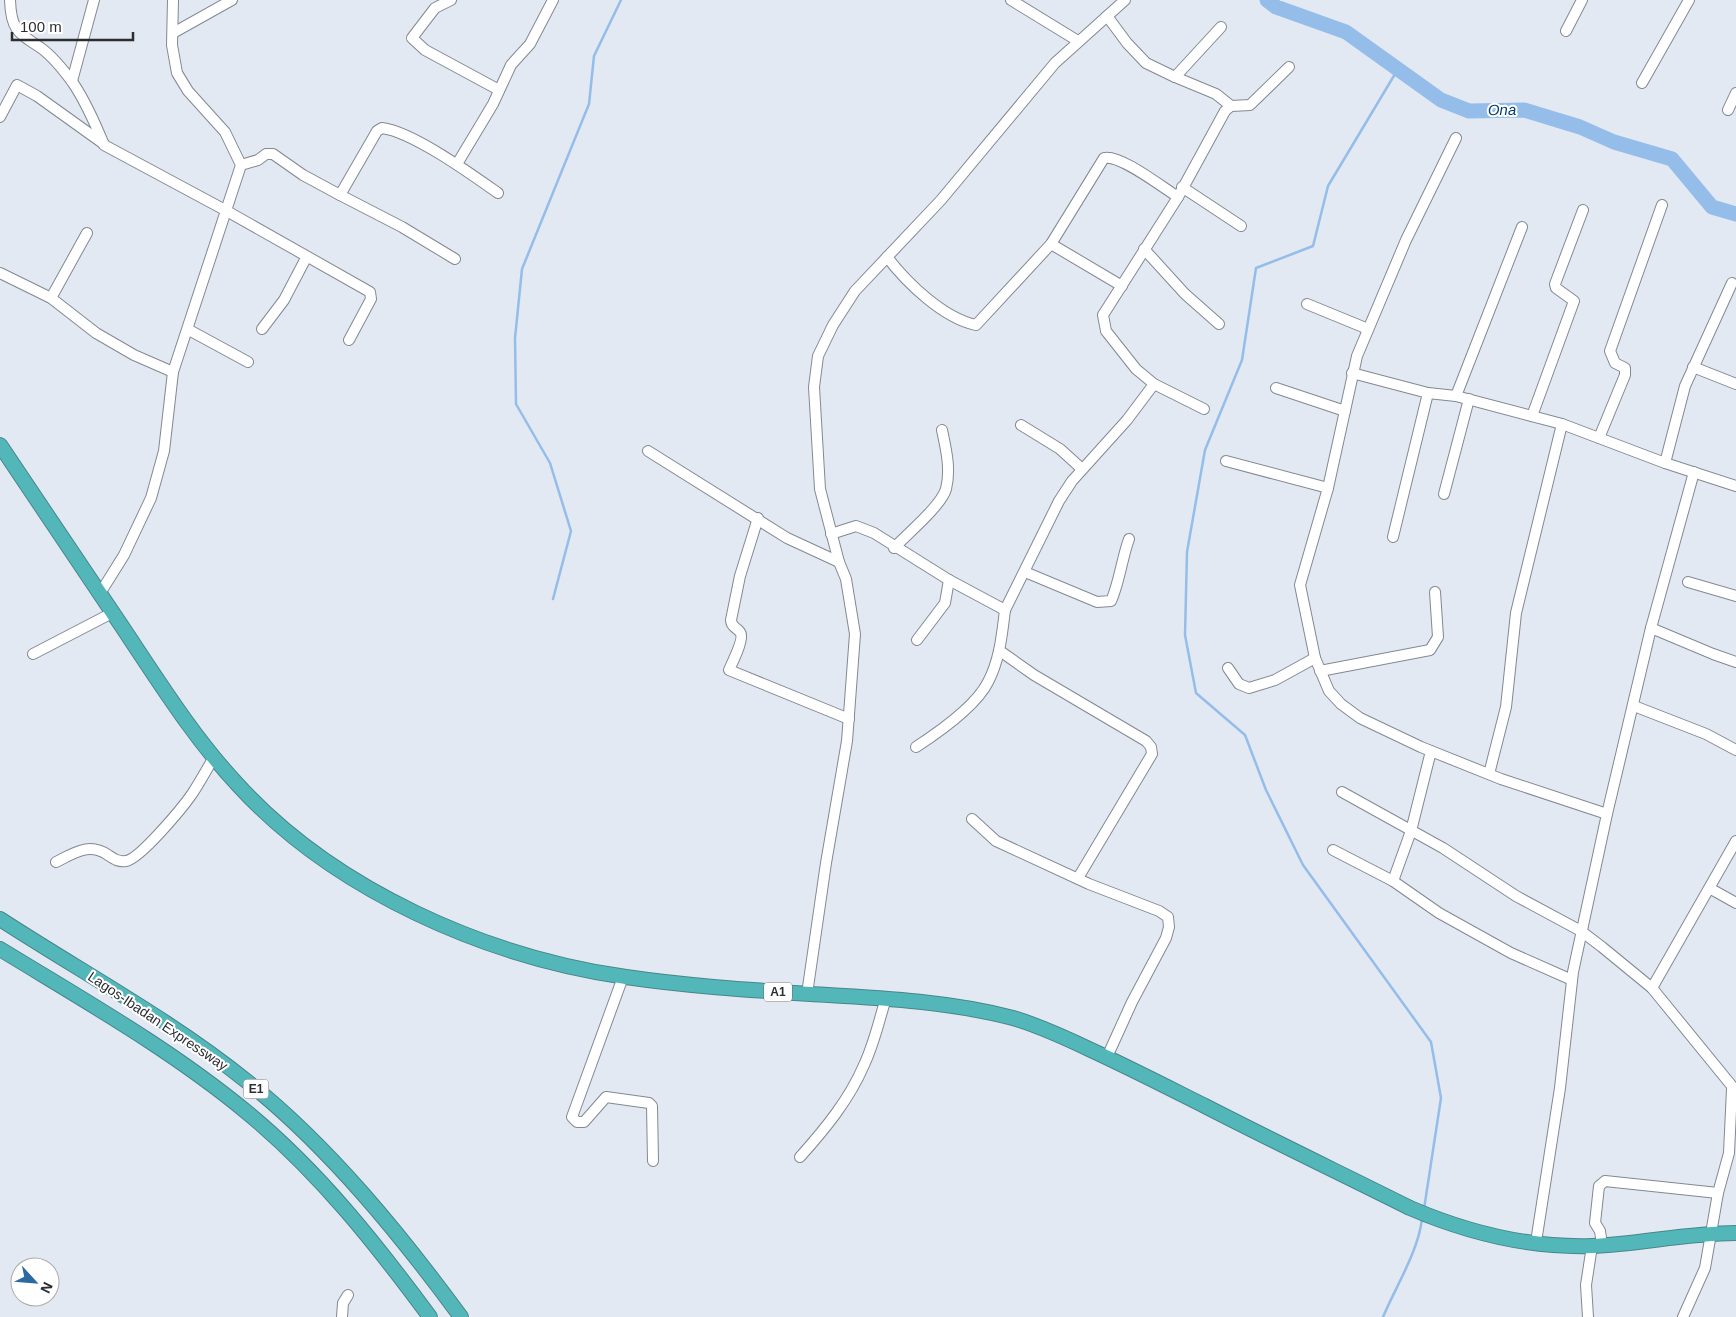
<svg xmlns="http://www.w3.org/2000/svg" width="1736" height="1317" font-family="Helvetica,sans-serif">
  <rect width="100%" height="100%" fill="#e3e9f3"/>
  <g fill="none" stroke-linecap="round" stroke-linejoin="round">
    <g stroke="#95bde9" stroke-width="2.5">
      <path d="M1398 69 1328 186 1313 246 1256 268 1242 360 1205 450 1187 552 1185 635 1196 693 1245 735 1266 790 1303 865 1431 1042 1441 1098 1424 1209"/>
      <path d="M553 599 571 531 550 463 516 404 515 338 522 269 589 104 594 56 621 0"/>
      <path d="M1383 1317C1396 1286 1418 1252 1422 1219"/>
    </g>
    <path stroke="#95bde9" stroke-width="15" d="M1267 0 1276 7 1346 32 1441 100 1469 111 1524 110 1580 127 1614 142 1672 159 1712 207 1736 214"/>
    <g stroke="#838992" stroke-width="12">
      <g id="minor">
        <path d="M10 0C11 30 18 33 41 48 52 56 65 72 73 83 86 102 95 123 104 145L225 210 370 292 371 299 349 340"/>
        <path d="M451 0 435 8 412 38 425 50 499 90"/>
        <path d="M1011 0 1078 41"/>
        <path d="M1107 16 1127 43 1146 63 1175 77 1216 94 1231 106"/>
        <path d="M1566 31 1582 0"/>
        <path d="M173 33 232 0"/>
        <path d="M1175 77 1221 27"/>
        <path d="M72 81 94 0"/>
        <path d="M1642 83 1689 0"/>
        <path d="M1728 110 1736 93"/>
        <path d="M0 117 17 85 37 96 104 144"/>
        <path d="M1456 138 1406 240 1357 356 1328 488 1300 585 1315 658 1329 691 1341 704 1360 718 1421 747 1501 779 1607 814"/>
        <path d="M457 164 493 104 511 65 530 44 553 0"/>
        <path d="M241 165 258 160 266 154H273L303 175 340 195 377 131 382 128C413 132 471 174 498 193"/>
        <path d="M1182 187 1241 226"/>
        <path d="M340 195 402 227 455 259"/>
        <path d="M1051 244 1122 286"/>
        <path d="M1144 249 1185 294 1219 324"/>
        <path d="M887 257C907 283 943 318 976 325L1051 244 1104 158C1120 154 1162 187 1178 197"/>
        <path d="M0 273 51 298 96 333 134 355 173 372"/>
        <path d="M51 298 87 233"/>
        <path d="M1307 304 1368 329"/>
        <path d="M262 329 284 300 306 258"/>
        <path d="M189 330 248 362"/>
        <path d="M1693 367 1736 384"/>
        <path d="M1352 373 1428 393 1456 396 1562 424 1665 463 1736 486"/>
        <path d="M1154 384 1204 409"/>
        <path d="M1276 388 1345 411"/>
        <path d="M1456 396 1522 227"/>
        <path d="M1532 416 1574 301 1556 288 1555 284 1583 210"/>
        <path d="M1021 425 1060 449 1082 469"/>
        <path d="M1599 438 1625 375V368L1615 363 1610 351 1662 205"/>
        <path d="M648 451 787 538 839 562"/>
        <path d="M1226 461 1328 488"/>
        <path d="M1665 463 1685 386 1732 283"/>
        <path d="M1444 494 1469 399"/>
        <path d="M758 518 740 576 731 620C731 627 736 627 740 632 745 638 732 663 729 670L849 719"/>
        <path d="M831 534 856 526 874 533 949 580 1005 610 1059 501 1072 481 1127 420 1154 384 1136 369 1106 331 1103 315 1178 197 1225 111 1231 106 1250 105 1289 67"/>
        <path d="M1393 537 1428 393"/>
        <path d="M894 548C907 534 941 506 946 489 951 469 946 449 942 430"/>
        <path d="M1025 572 1097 602 1111 601C1119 584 1122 558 1129 539"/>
        <path d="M1688 582 1736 596"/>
        <path d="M99 595 124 555 151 498 164 451 173 372 241 165 225 132 188 91 177 73 172 45 173 0"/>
        <path d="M1651 628 1713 654 1736 662"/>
        <path d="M917 640 945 603 949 580"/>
        <path d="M1000 651 1034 675 1146 741 1151 747 1152 754 1078 878"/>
        <path d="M33 654 112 613"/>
        <path d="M1228 668 1239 684 1249 688 1275 680 1315 658"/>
        <path d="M1320 671 1430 650 1438 637 1435 592"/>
        <path d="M1634 706 1706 734 1736 750"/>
        <path d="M916 747C939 732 976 706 988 682 1000 659 1002 634 1005 610"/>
        <path d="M1489 774 1506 707 1516 613 1562 424"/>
        <path d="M1342 792 1443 848 1516 896 1581 931 1602 947 1652 988 1736 1091"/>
        <path d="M972 819 996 841 1089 884 1159 911 1168 917 1169 927 1166 938 1132 1002 1107 1057"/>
        <path d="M1333 850 1393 881 1439 913 1511 953 1572 980"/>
        <path d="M56 862C74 853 89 842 108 855 114 859 118 862 126 861 140 859 183 807 192 794 200 782 207 769 214 757"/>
        <path d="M1393 881 1411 831 1431 751"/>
        <path d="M1711 889 1736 903"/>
        <path d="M623 977 572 1117 577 1122H584L606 1097 649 1103 652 1106 653 1161"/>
        <path d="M1652 988 1736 841"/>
        <path d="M807 994 826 863 847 741 855 634 846 579 839 562 820 489 814 387 818 356 833 325 855 291 941 200 1055 63 1125 0"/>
        <path d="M800 1157C825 1129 849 1100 864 1065 874 1044 879 1021 886 998"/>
        <path d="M1536 1242 1560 1088 1573 972 1607 814 1651 628 1694 472"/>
        <path d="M1602 1245 1600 1231 1595 1223 1599 1186 1605 1181 1718 1193"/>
        <path d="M342 1317 343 1303 348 1295"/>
        <path d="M1588 1317 1586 1285 1592 1246"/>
        <path d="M1683 1317 1705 1268 1718 1193 1729 1153 1732 1089"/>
      </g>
    </g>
    <g stroke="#45878a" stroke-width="16">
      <g id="highway">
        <path d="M0 445C41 506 82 567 123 628 159 682 194 738 238 785 334 890 486 957 626 977 687 986 750 990 811 994 879 998 947 1001 1013 1018 1040 1026 1066 1038 1091 1050 1130 1068 1167 1087 1205 1106 1273 1141 1342 1174 1410 1208 1466 1232 1530 1248 1592 1246 1640 1244 1687 1233 1736 1233"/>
        <path d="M0 919C83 973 171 1020 249 1083 329 1147 400 1234 461 1317"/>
        <path d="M0 949C85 1001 172 1050 249 1114 320 1173 376 1244 430 1317"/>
      </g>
    </g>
    <use href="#minor" stroke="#fff" stroke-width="10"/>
    <use href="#highway" stroke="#53b7ba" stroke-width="14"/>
  </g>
  <g text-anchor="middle" stroke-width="4" stroke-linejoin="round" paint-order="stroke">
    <g fill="#fff" stroke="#6b6c6f" stroke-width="1">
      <rect x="764" y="982.5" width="28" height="19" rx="4"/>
      <rect x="243.5" y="1079.5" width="25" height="19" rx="4"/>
    </g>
    <g font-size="12" font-weight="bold" fill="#2b2d31">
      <text x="778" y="996">A1</text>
      <text x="256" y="1093">E1</text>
    </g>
    <g font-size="14" fill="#2b2d31" stroke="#fff">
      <text transform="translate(158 1021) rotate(34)" y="5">Lagos-Ibadan Expressway</text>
    </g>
    <g font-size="15" font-style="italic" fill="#003d72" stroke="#fff">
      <text transform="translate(1502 110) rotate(-1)" y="5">Ona</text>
    </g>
  </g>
  <g transform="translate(35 1282) rotate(116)"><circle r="24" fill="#ffffff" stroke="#aaabad"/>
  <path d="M0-4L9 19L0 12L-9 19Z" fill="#2b6aa1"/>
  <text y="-8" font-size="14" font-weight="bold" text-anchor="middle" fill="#2b2d31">N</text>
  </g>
  <path d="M12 32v8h121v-8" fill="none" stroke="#2b2d31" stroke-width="2.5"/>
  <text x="20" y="32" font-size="15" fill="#2b2d31" stroke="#ffffff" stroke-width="4" paint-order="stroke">100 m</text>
</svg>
